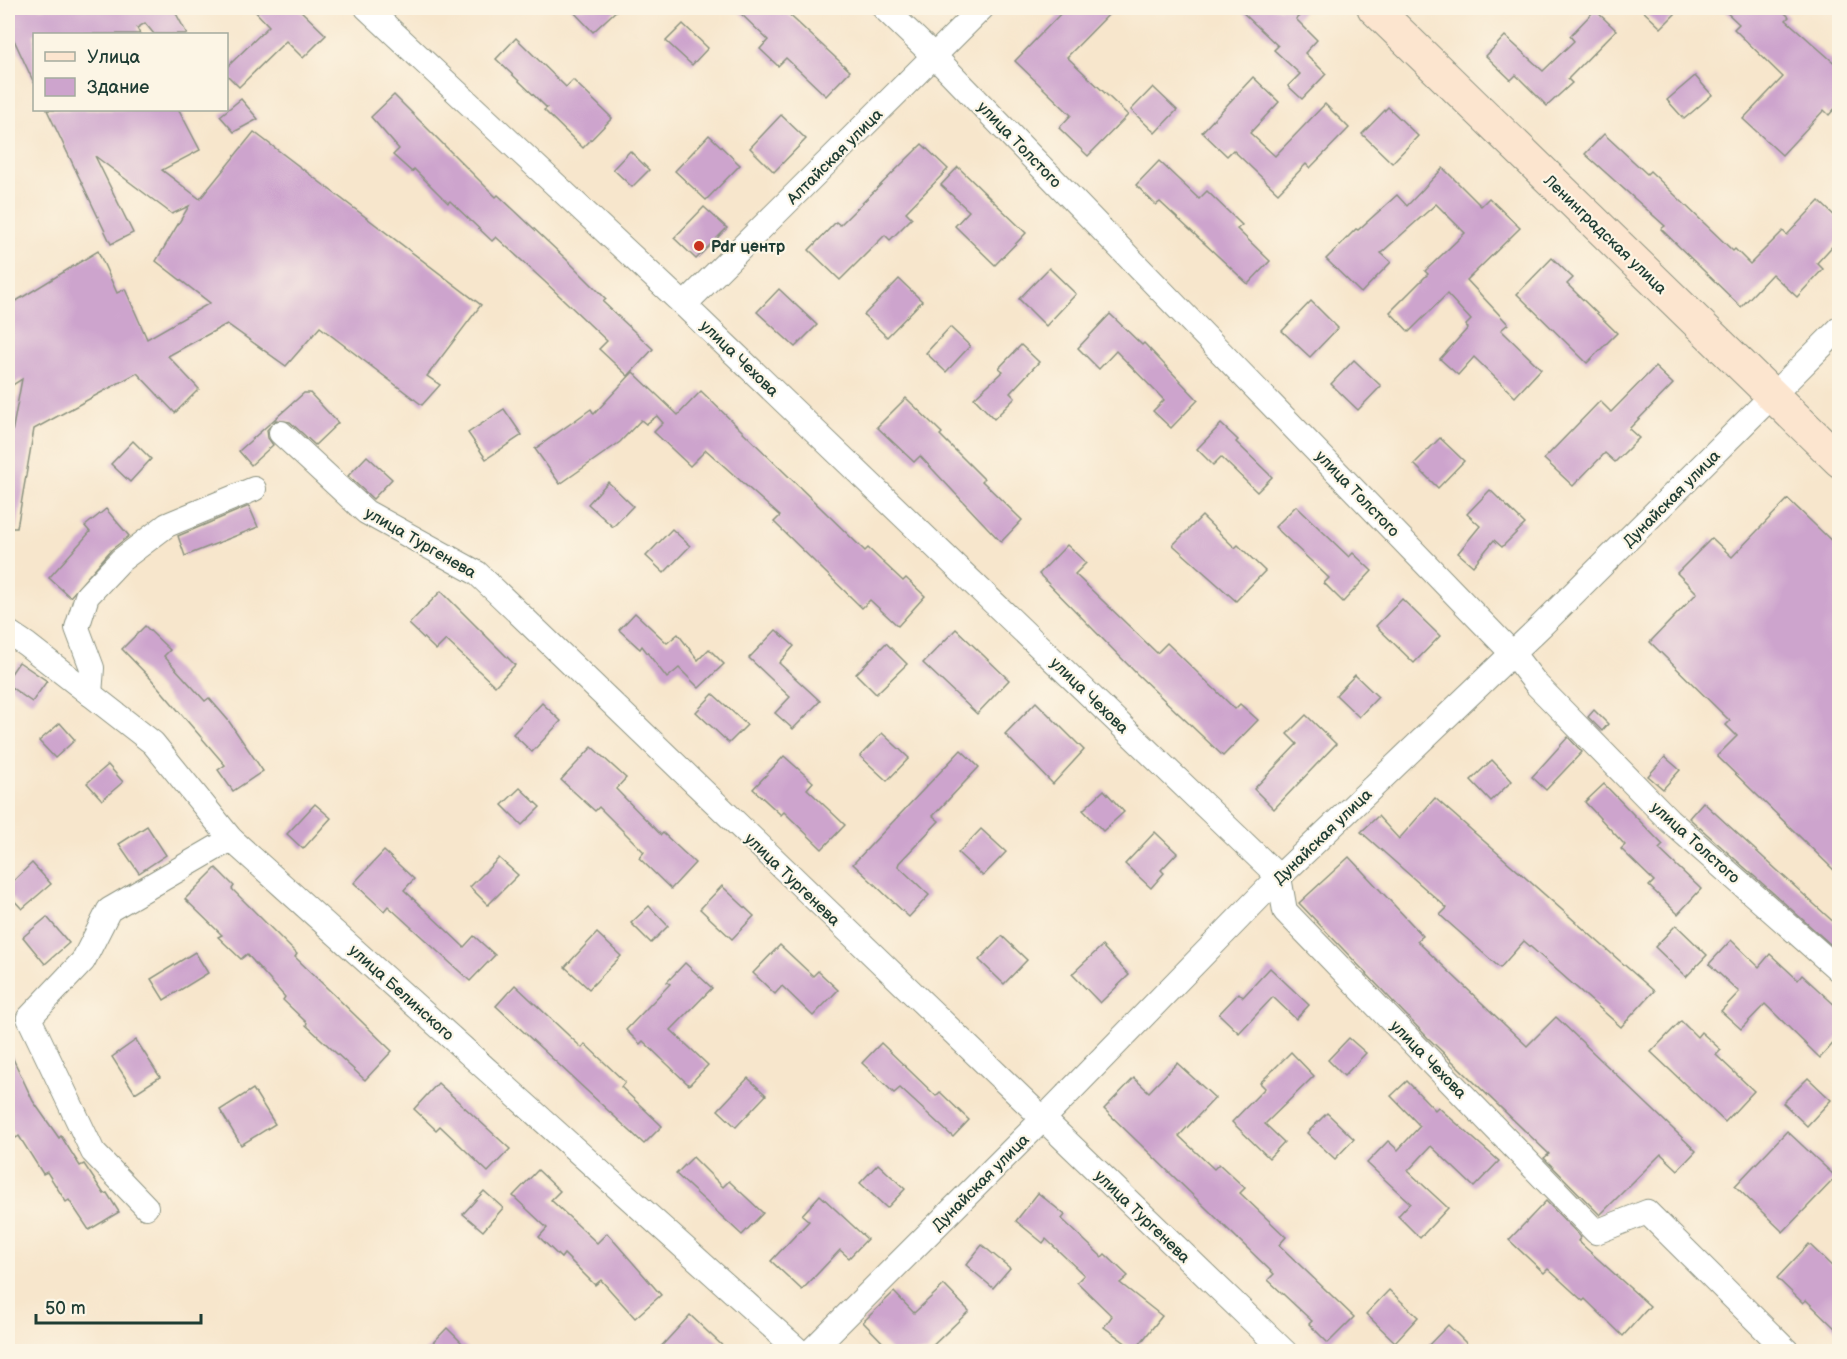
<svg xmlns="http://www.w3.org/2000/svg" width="1847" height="1359" font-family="'Balsamiq Sans',sans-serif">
  <rect width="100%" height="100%" fill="#fcf5e5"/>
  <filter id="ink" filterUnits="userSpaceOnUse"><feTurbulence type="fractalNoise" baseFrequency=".0167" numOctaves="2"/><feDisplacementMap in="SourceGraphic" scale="12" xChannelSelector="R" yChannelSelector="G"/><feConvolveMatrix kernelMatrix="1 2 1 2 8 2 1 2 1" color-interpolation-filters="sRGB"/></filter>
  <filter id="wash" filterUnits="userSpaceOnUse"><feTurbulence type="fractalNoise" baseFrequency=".008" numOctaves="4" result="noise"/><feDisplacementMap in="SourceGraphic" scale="24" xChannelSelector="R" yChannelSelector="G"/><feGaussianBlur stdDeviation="1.35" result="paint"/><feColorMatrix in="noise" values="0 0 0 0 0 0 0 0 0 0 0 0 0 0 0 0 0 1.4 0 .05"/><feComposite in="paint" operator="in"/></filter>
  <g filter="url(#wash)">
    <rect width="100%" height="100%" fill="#f7e6cc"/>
    <g id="blocks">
      <g fill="#cda4cd">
        <path d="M8 8H173L187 34H154L145 23 137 28 140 34H34V83L8 27Z"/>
        <path d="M252 8H298L326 35 303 58 286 41 239 87 226 74V68L269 26Z"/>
        <path d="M570 8H619L593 32Z"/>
        <path d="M735 8H782L850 71 826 96 786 58 778 66 760 49 768 40Z"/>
        <path d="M1066 8H1115L1067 57 1128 115 1088 156 1059 128 1071 115 1015 61Z"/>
        <path d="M1238 8H1307L1296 19 1317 40 1305 53 1326 74 1302 99 1288 86 1300 74 1274 50 1278 46Z"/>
        <path d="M1640 8H1681L1661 28Z"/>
        <path d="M1722 8H1780L1789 17 1786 20 1839 67V104L1829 115 1824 110 1782 155 1743 119 1783 77 1734 29 1739 24Z"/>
        <path d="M1595 10 1616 30 1568 79 1572 83 1547 106 1516 75 1511 80 1486 56 1505 36 1543 71 1574 41 1570 36Z"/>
        <path d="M683 24 708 48 692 65 666 41Z"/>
        <path d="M516 38 566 87 573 80 612 118 583 148 544 110 547 108 496 59Z"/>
        <path d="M1695 76 1712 95 1684 119 1667 100Z"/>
        <path d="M1253 77 1279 102 1250 133 1275 156 1325 104 1349 128 1310 168 1306 164 1278 193 1233 150 1227 156 1202 132Z"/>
        <path d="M1153 87 1177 110 1155 133 1131 110Z"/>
        <path d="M394 95 496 197 498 195 565 258 606 299 603 302 653 349 628 376 599 349 607 341 544 281 496 237 492 241 450 201 448 203 414 169 412 172 393 155 399 149 371 117Z"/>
        <path d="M241 99 258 119 234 132 220 116Z"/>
        <path d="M1388 107 1418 136 1392 163 1362 134Z"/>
        <path d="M47 110H179L200 150 162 170 200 199 254 132 481 305 427 376 440 385 422 405 320 327 286 366 227 324 168 356 199 389 175 413 137 373 34 429 17 528H8V454L22 379 8 388V306L98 251 117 293 125 289 147 339 210 303 156 261 189 206 172 214 95 156 133 233 111 244Z"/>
        <path d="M781 115 806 139 774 172 750 148Z"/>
        <path d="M1604 134 1647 174 1650 171 1733 251 1735 249 1750 264 1783 231 1787 235 1819 201 1839 220V239L1817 263 1823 269 1797 297 1772 274 1741 307 1661 229 1665 226 1585 154Z"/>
        <path d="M709 135 740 165 706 200 675 171Z"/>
        <path d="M922 144 948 169 906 212 912 218 890 240 885 235 840 280 809 250 836 222 840 225Z"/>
        <path d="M630 151 649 170 632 187 613 169Z"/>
        <path d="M1159 161 1199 199 1207 191 1242 225 1237 229 1270 261 1248 284 1160 202 1156 205 1136 185Z"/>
        <path d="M958 167 1026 233 995 265 955 226 969 211 941 185Z"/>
        <path d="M1443 168 1481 206 1489 198 1520 228 1467 280 1508 324 1501 330 1541 369 1515 397 1474 357 1458 375 1440 359 1468 328 1466 325 1471 320 1447 294 1409 332 1390 312 1428 274 1425 271 1465 233 1436 204 1381 253 1391 262 1361 293 1326 259 1356 229 1358 230 1397 195 1407 206Z"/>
        <path d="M704 207 727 228 696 259 674 238Z"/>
        <path d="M1552 258 1573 278 1567 284 1617 333 1587 363 1517 294Z"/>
        <path d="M1049 268 1076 294 1046 326 1019 299Z"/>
        <path d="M899 279 922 301 887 337 864 315Z"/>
        <path d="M779 289 817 325 795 347 757 312Z"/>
        <path d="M1311 301 1338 328 1310 357 1282 331Z"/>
        <path d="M1110 314 1142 345 1144 343 1198 400 1171 428 1153 411 1164 400 1116 351 1099 369 1078 348Z"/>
        <path d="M950 327 970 346 946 372 926 353Z"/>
        <path d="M1021 345 1039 362 1010 393 1015 398 994 419 974 398 1003 371 999 368Z"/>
        <path d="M1354 360 1381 386 1358 410 1331 384Z"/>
        <path d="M1655 367 1673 384 1629 429 1639 438 1615 462 1605 453 1573 486 1544 459 1600 401 1611 412Z"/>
        <path d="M633 372 678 415 701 391 865 551 868 548 903 581 906 578 925 596 898 626 870 600 862 608 774 522 780 516 706 450 690 466 654 432 663 423 657 416 646 424 641 420 620 442 560 484 535 449 591 409 594 414Z"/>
        <path d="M304 393H310L338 423 315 445 290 422 276 420 267 430 268 438 273 445 251 465 239 451Z"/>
        <path d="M906 398 942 433 940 435 984 479 982 481 1022 520 1001 542 920 456 914 462 877 427Z"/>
        <path d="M504 409 522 435 486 459 468 433Z"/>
        <path d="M1221 424 1238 440 1236 442 1272 477 1257 492 1221 457 1213 465 1197 449Z"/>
        <path d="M1440 438 1464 461 1438 488 1414 464Z"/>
        <path d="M133 441 151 459 130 482 111 464Z"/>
        <path d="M367 456 392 479 373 499 348 476Z"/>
        <path d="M608 482 633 506 613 527 588 504Z"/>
        <path d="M1490 490 1525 524 1502 547 1494 540 1473 566 1458 553 1480 526 1467 514Z"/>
        <path d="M1788 499 1839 548V875L1717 756 1737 736 1726 725 1730 721 1650 642 1697 593 1677 573 1712 538 1732 557Z"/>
        <path d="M249 506 258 527 185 556 178 536Z"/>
        <path d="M1296 506 1349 557 1353 553 1372 571 1343 602 1324 583 1329 578 1275 527Z"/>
        <path d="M106 509 129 536 111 550 70 597 49 578 90 532 85 526Z"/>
        <path d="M1202 516 1235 548 1238 545 1265 571 1236 601 1173 545Z"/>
        <path d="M672 529 690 546 664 573 646 556Z"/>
        <path d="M1067 545 1086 563 1075 574 1157 653 1167 643 1235 709 1240 704 1258 720 1223 756 1137 674 1039 574Z"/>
        <path d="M441 591 515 665 495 686 446 640 436 650 409 624Z"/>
        <path d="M1402 599 1440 636 1414 663 1376 626Z"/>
        <path d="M635 613 667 643 678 634 698 660 709 649 724 664 699 688 679 668 667 678 642 646 640 649 619 630Z"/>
        <path d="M145 626 170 650 164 656 205 701 209 698 228 720 263 771 233 791 218 770 225 765 152 680 122 649Z"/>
        <path d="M956 629 1009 680 977 714 923 663Z"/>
        <path d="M776 630 794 646 779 663 820 701 793 729 775 713 790 697 749 658Z"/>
        <path d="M886 643 907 664 876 694 856 674Z"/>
        <path d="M19 662 47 681 32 702 8 685V678Z"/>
        <path d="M1355 675 1378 697 1359 717 1336 695Z"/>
        <path d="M713 694 747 725 729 743 696 712Z"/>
        <path d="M1036 702 1084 750 1053 784 1005 734Z"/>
        <path d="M542 703 561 721 532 752 513 734Z"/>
        <path d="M1594 710 1608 724 1602 731 1588 717Z"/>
        <path d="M1306 715 1336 744 1274 809 1254 789 1297 744 1287 734Z"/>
        <path d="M60 723 75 740 55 758 39 741Z"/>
        <path d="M882 733 909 758 887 781 860 756Z"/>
        <path d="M1568 737 1582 752 1546 790 1532 777Z"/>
        <path d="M592 747 626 778 616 789 661 835 663 833 695 863 671 889 639 858 644 852 599 807 595 811 561 780Z"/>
        <path d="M961 750 979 767 933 816 939 821 899 863 898 866 929 895 909 917 853 864Z"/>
        <path d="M784 756 813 782 807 789 845 825 822 849 784 812 781 815 753 789Z"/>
        <path d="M1665 757 1680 770 1663 789 1648 776Z"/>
        <path d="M1492 760 1512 781 1491 801 1471 780Z"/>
        <path d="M108 765 123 782 102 800 87 783Z"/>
        <path d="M1604 784 1663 845 1659 849 1701 889 1678 914 1649 886 1654 881 1621 849 1625 845 1585 802Z"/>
        <path d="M520 788 540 807 522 825 502 805Z"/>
        <path d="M1104 790 1124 812 1103 831 1083 810Z"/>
        <path d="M1435 798 1654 991 1621 1027 1524 941 1500 968 1440 915 1447 908 1361 832 1378 816 1399 839Z"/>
        <path d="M1703 802 1839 927V952L1689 818Z"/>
        <path d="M315 804 331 818 303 849 287 834Z"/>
        <path d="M147 826 166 855 139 873 119 844Z"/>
        <path d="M981 829 1006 852 983 876 958 853Z"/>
        <path d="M1155 832 1177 853 1161 870 1164 873 1151 888 1125 864Z"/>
        <path d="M384 851 414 879 404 890 464 947 474 936 495 955 470 981 388 906 384 911 354 883Z"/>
        <path d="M1349 857 1423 936 1417 941 1527 1046 1556 1017 1696 1151 1678 1170 1661 1154 1600 1215 1544 1158 1549 1154 1428 1038 1299 903Z"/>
        <path d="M499 858 518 875 488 905 470 887Z"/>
        <path d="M32 863 51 884 22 909 8 894V886Z"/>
        <path d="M216 868 234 886 232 889 297 954 295 957 392 1051 365 1080 306 1025 307 1023 283 1000 285 997 247 954 241 959 218 937 222 935 185 899Z"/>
        <path d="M722 886 754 916 732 939 700 909Z"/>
        <path d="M649 906 668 926 651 943 631 923Z"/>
        <path d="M47 917 69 943 45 964 23 937Z"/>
        <path d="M1676 925 1707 955 1686 977 1655 947Z"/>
        <path d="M597 933 621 956 589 989 565 967Z"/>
        <path d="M1002 936 1027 960 1004 984 979 960Z"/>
        <path d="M1731 940 1759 967 1770 954 1798 980 1802 975 1839 1009V1037L1820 1058 1765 1004 1741 1029 1721 1011 1739 992 1709 964Z"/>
        <path d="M780 945 813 976 818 971 838 990 813 1016 782 986 775 994 753 973Z"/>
        <path d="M1102 946 1129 975 1100 1003 1072 974Z"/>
        <path d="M195 952 208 973 164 1000 151 979Z"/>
        <path d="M685 963 712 988 671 1030 708 1065 689 1085 643 1041 640 1044 626 1030 670 984 667 982Z"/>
        <path d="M1270 968 1309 1005 1296 1019 1273 997 1239 1033 1219 1014 1239 993 1243 997Z"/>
        <path d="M515 985 582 1048 585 1044 625 1082 621 1087 662 1126 644 1144 496 1006Z"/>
        <path d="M1681 1021 1697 1037 1701 1032 1721 1050 1716 1055 1754 1091 1725 1122 1651 1052Z"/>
        <path d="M1349 1038 1366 1053 1344 1076 1328 1060Z"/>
        <path d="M136 1040 160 1077 135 1093 112 1057Z"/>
        <path d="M881 1043 936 1096 940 1092 969 1120 953 1137 900 1088 894 1093 862 1063Z"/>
        <path d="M8 1048 33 1101 59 1138 61 1136 80 1166 84 1164 104 1194 107 1193 119 1212 89 1230 69 1200 66 1202 47 1172 43 1174 19 1136 16 1138 8 1124Z"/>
        <path d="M1291 1052 1314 1076 1265 1124 1284 1142 1269 1158 1232 1122 1265 1088 1260 1083Z"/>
        <path d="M1177 1063 1215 1098 1179 1136 1214 1169 1219 1164 1245 1188 1240 1193 1286 1237 1279 1245 1354 1317 1328 1343 1309 1324 1312 1321 1268 1280 1274 1274 1104 1109 1134 1078 1149 1092Z"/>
        <path d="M748 1078 766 1095 736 1127 718 1110Z"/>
        <path d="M1808 1078 1831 1100 1807 1126 1783 1103Z"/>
        <path d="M1407 1081 1435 1110 1438 1107 1499 1161 1474 1187 1431 1146 1408 1171 1448 1208 1420 1238 1398 1216 1410 1203 1367 1163 1388 1141 1398 1150 1420 1126 1391 1096Z"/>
        <path d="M438 1083 510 1149 488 1172 440 1126 436 1130 414 1109Z"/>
        <path d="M253 1089 275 1124 241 1145 220 1110Z"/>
        <path d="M1327 1113 1354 1139 1335 1159 1307 1133Z"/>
        <path d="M1787 1131 1836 1177 1783 1232 1735 1186Z"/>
        <path d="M693 1157 723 1187 729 1181 763 1213 742 1235 676 1174Z"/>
        <path d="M878 1164 905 1189 887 1208 860 1183Z"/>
        <path d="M538 1170 560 1191 551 1200 597 1243 607 1233 661 1295 635 1318 601 1280 595 1285 564 1254 561 1258 539 1237 547 1228 513 1196Z"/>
        <path d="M484 1191 503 1208 483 1231 463 1214Z"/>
        <path d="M1038 1193 1065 1215 1062 1219 1102 1257 1105 1254 1128 1276 1120 1283 1162 1316 1135 1350 1104 1327 1112 1316 1077 1282 1084 1275 1046 1239 1043 1243 1016 1221Z"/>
        <path d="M820 1195 867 1239 849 1258 840 1250 802 1290 771 1261 809 1221 802 1215Z"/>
        <path d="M1546 1201 1581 1237 1578 1241 1650 1306 1623 1336 1585 1299 1583 1301 1548 1269 1544 1273 1509 1240Z"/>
        <path d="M1809 1244 1839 1273V1332L1806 1300 1803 1303 1777 1278Z"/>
        <path d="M982 1245 1010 1268 993 1288 966 1265Z"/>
        <path d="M944 1285 969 1311 926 1352H892L863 1322 894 1292 914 1313Z"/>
        <path d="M1389 1290 1418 1317 1395 1342 1366 1314Z"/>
        <path d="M690 1315 729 1352H656Z"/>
        <path d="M1448 1325 1475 1352H1422Z"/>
        <path d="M447 1328 471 1352H424Z"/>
      </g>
    </g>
  </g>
  <g filter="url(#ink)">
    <use href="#blocks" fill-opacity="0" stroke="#8b9280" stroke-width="1.5"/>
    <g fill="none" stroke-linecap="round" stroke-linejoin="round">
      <g stroke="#8b9280" stroke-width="26">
        <g id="street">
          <path d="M367 8 684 305 1279 877 1285 911 1596 1232 1647 1212 1788 1352"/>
          <path d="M884 8 934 56 1513 654 1537 685 1669 820 1840 971"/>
          <path d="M684 305 982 8"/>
          <path d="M281 433 366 512 477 573 1285 1352"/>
          <path d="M8 632 26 644 153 743 231 839 800 1352"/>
          <path d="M90 694 92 668 77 628 87 596 121 560 167 525 254 489"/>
          <path d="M146 1207 93 1152 29 1018 83 961 109 910 231 839"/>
          <path d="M810 1352 1042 1120 1279 877 1542 625 1840 328"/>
        </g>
      </g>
      <g stroke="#8b9280" stroke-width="35">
        <path id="secondary" d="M1374 8 1840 461"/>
      </g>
      <use href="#street" stroke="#fff" stroke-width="24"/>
      <use href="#secondary" stroke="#fce5cf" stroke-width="33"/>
    </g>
  </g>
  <circle fill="#c8321e" stroke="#fcf5e5" stroke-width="2" cx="699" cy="246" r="6"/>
  <g text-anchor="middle" stroke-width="4.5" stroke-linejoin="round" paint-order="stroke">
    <g font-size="16" fill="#1f3d34" stroke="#fcf5e5">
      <text transform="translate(1020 144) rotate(46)" y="6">улица Толстого</text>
      <text transform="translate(834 156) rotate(-45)" y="6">Алтайская улица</text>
      <text transform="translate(1606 234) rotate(44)" y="6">Ленинградская улица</text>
      <text transform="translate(740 358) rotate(44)" y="6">улица Чехова</text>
      <text transform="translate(1358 493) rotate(46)" y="6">улица Толстого</text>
      <text transform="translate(1671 498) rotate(-45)" y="6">Дунайская улица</text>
      <text transform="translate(421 542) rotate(30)" y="6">улица Тургенева</text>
      <text transform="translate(1090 695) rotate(44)" y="6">улица Чехова</text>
      <text transform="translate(1322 836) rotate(-44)" y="6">Дунайская улица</text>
      <text transform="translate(1696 842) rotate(42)" y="6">улица Толстого</text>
      <text transform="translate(793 879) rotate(44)" y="6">улица Тургенева</text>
      <text transform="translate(402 992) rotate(42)" y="6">улица Белинского</text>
      <text transform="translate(1429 1059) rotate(46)" y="6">улица Чехова</text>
      <text transform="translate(980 1182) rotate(-45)" y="6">Дунайская улица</text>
      <text transform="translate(1143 1216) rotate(44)" y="6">улица Тургенева</text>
    </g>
    <g font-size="16" font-weight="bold" fill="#1f3d34" stroke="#fcf5e5" text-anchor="start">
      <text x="711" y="252">Pdr центр</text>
    </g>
  </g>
  <rect width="1847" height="1359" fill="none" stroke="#fcf5e5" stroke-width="30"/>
  <rect x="33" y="33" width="195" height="78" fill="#fcf5e5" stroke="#a4ab9e" stroke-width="1.5"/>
  <rect x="45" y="52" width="30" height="9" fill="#fce5cf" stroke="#a4ab9e" stroke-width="1.5"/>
  <text x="87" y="63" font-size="18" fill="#1f3d34">Улица</text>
  <rect x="45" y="78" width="30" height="18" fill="#cda4cd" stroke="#a4ab9e" stroke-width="1.5"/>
  <text x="87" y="93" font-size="18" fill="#1f3d34">Здание</text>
  <path d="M36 1314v9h165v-9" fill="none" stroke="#1f3d34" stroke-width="3"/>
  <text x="45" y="1314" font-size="18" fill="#1f3d34" stroke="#fcf5e5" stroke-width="4.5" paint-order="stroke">50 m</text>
</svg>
